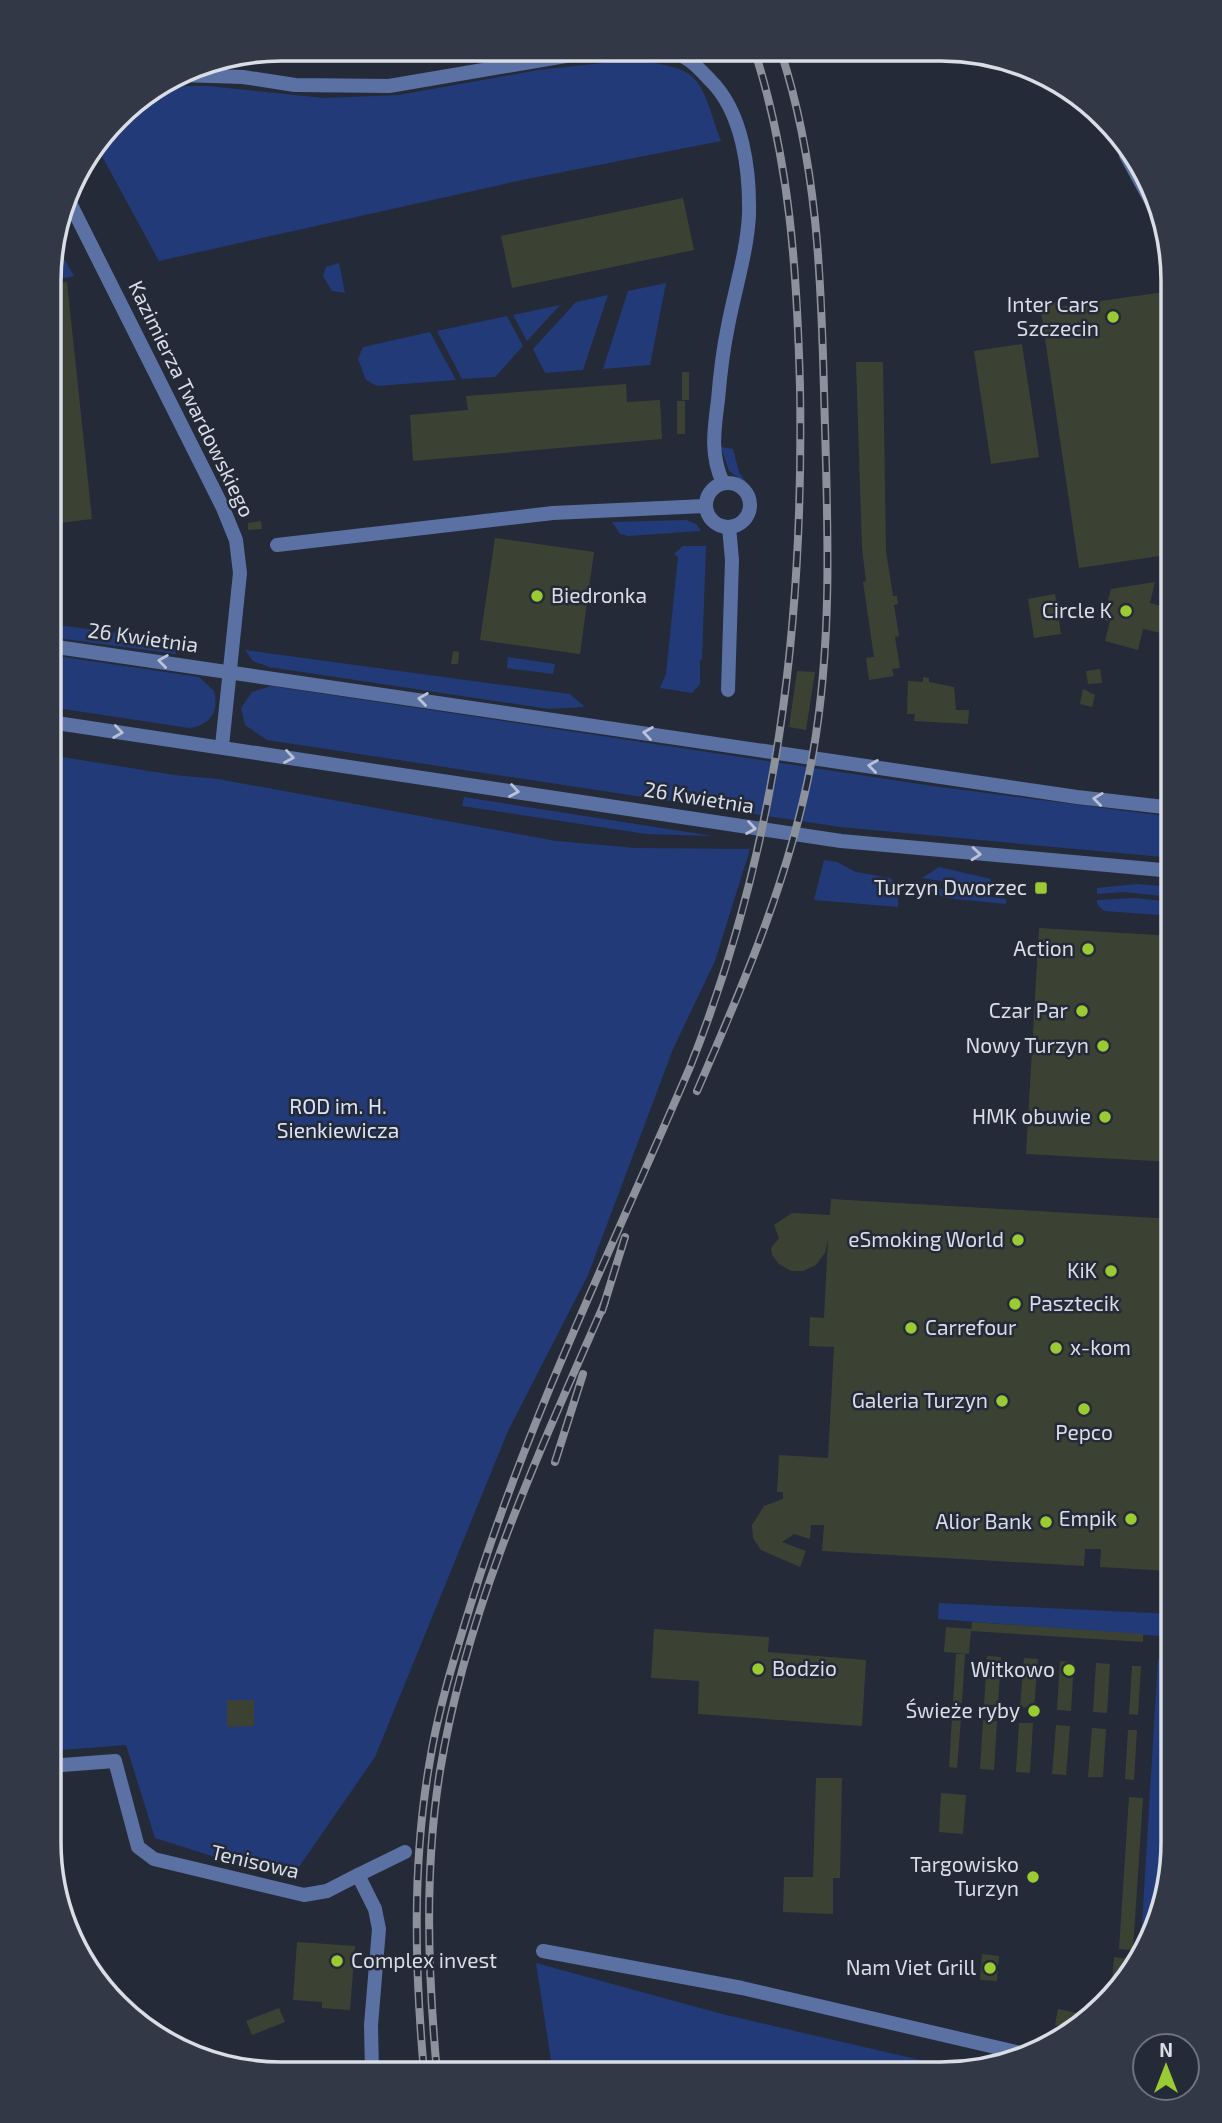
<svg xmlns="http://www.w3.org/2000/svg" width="1222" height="2123" font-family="'Exo 2',sans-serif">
  <rect width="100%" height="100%" fill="#242a38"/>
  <g fill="#223a78">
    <path d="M631 60C704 68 698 76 721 141L522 180 159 261 97 147 128 107 161 86H209L324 98 399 95 538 70Z"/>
    <path d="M54 241 74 276 51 281Z"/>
    <path d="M339 263 345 293 332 291 323 276 326 267Z"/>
    <path d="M666 283 650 365 603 369 628 291Z"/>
    <path d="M608 295 583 370 545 373 533 349 576 302Z"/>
    <path d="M560 305 527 341 513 315Z"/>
    <path d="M507 316 523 346 495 377 462 379 437 331Z"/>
    <path d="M430 332 456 380 377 386 366 380 358 359 363 347Z"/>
    <path d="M721 447 733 449 739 472 748 485 729 471Z"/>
    <path d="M686 520 696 524 701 531 628 536 620 534 612 522Z"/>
    <path d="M683 546H706L702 659 700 660V684L692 693 660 688 666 674 678 557 674 554Z"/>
    <path d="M50 624 178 641 176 654 50 637Z"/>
    <path d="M245 650 570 694 585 707 549 709 269 667 253 661Z"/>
    <path d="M50 655 199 677 214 691C220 711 209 726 189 728L50 707Z"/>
    <path d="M508 657 555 664 553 674 507 668Z"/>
    <path d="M271 686 933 786 1173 817V858L840 827 267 740 245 725 241 708 252 692Z"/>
    <path d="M50 755 174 775 218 779 556 841 637 848 750 849 715 961 673 1049 588 1275 508 1431 375 1757 294 1874 234 1863 155 1838 126 1745 49 1751Z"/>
    <path d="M464 797 681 831 713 836 646 834 462 806Z"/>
    <path d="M824 860 837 862 856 872 890 878 898 886V907L814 900Z"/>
    <path d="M939 867 991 879 990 889 922 878Z"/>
    <path d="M1137 884 1173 887V897L1123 892 1097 894V888Z"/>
    <path d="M920 886 1006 899V904L945 898Z"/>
    <path d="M1134 898 1173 902V916L1104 911 1097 904V900Z"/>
    <path d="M939 1603 1173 1614V1637L938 1619Z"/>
    <path d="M1158 1659 1173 1660C1173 1754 1188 1874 1140 1958Z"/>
    <path d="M536 1963 722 2014 963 2070 941 2074 553 2073Z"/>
  </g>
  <g fill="#3c4233">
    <path d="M683 198 694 250 512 288 501 236Z"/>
    <path d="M67 282 92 519 59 523 51 442V284Z"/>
    <path d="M1164 292 1173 352V554L1079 568 1040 305 1057 302 1058 307Z"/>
    <path d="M1022 344 1039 457 991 464 974 351Z"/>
    <path d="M856 362H883L886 551 893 596H897L898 604 894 605 899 636 895 637 900 668 892 669 894 676 869 680 866 658 874 657 863 582 866 581 862 548Z"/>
    <rect x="682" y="372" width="7" height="28"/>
    <path d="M626 384 627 402 660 400 662 439 413 461 410 415 468 410 466 396Z"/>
    <rect x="677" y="401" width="8" height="33"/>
    <path d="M261 521 262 529 248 530V523Z"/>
    <path d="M495 538 594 552 580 654 480 640Z"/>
    <path d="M1155 582 1150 603 1173 609V666L1163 663 1170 635 1143 629 1138 650 1105 641 1110 621 1103 620 1111 589Z"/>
    <path d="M1055 594 1061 634 1034 638 1028 599Z"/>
    <path d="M453 651 459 652 458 664H451Z"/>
    <path d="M1100 669 1102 683 1088 684 1086 671Z"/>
    <path d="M797 671 815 672 806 730 789 727Z"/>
    <path d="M923 677 929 678V682L954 687 956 710H969L968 724 914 721 915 714H907L908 681 923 682Z"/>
    <path d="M1083 689 1095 695 1092 707 1080 704Z"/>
    <path d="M1039 928 1173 936V1162L1026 1154Z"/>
    <path d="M831 1199 1173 1219V1544L1170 1571 1100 1567 1101 1549H1085L1084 1566 822 1551 824 1525H811L810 1539 794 1534 782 1542 806 1551 800 1567 761 1550 753 1538 752 1525 764 1506 783 1499V1492H777L779 1455 828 1458 834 1347 809 1346 810 1317 824 1318 828 1239 825 1253 816 1265 803 1271H791L779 1264 772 1255 771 1248 779 1238 774 1225 792 1213 830 1215Z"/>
    <path d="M972 1622 1143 1634V1642L971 1631Z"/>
    <path d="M946 1627 971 1629 969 1654 944 1652Z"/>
    <path d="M654 1629 769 1637 768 1652 866 1660 862 1726 698 1714 699 1681 651 1678Z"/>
    <path d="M956 1654H965L962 1703H953Z"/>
    <path d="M987 1656 1001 1657 998 1705H984Z"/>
    <path d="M1024 1658 1038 1659 1034 1708 1020 1707Z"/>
    <path d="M1060 1661 1074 1662 1071 1711 1057 1710Z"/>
    <path d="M1096 1663 1110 1664 1107 1713 1093 1712Z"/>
    <path d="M1132 1666H1141L1138 1715 1129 1714Z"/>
    <path d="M227 1700H254V1726L227 1727Z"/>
    <path d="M952 1718 961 1719 957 1768 949 1767Z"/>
    <path d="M983 1720 997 1721 994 1770 980 1769Z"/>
    <path d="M1019 1723H1033L1030 1773 1016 1772Z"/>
    <path d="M1056 1725 1070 1726 1066 1775 1052 1774Z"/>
    <path d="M1092 1728 1106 1729 1103 1777H1088Z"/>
    <path d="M1128 1730H1137L1134 1780 1125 1779Z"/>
    <path d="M816 1778H842L840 1878H833V1914L783 1912 784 1877H813Z"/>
    <path d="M941 1793 966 1795 963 1834 939 1832Z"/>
    <path d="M1129 1797 1143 1798 1133 1950 1119 1949Z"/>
    <path d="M297 1942 355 1946 350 2010 322 2008V2002L293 2000Z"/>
    <path d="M982 1954 999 1956 997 1981 980 1980Z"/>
    <path d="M1114 1957 1129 1959 1127 1980 1122 1986 1112 1985Z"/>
    <path d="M279 2008 285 2022 252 2035 246 2021Z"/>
    <path d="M1058 2009 1092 2016 1075 2030 1055 2025Z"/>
  </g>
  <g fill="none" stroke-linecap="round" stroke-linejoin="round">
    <g stroke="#5b71a3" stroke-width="14">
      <path d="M667 51C686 54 697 66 710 80 743 112 750 171 749 215 747 252 735 289 728 326 723 350 720 375 718 400 714 430 710 455 723 483"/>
      <path d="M180 75 243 77 295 85 389 86 595 51"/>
      <path d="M1126 155 1163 223"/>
      <path d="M67 197 223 508 236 540 240 573 222 746"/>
      <circle cx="728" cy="505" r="22"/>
      <path d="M277 545 553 513 705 506"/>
      <path d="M728 690 732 560 729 527"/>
      <path d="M49 1766 115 1761 138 1847 154 1859 304 1895 327 1891 358 1875 375 1909 379 1929 371 2025 372 2072"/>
      <path d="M358 1875 405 1852"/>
      <path d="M543 1951 742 1988 1029 2055"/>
    </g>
    <g stroke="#5b71a3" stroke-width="14">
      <path d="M50 646 1077 797 1173 808"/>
      <path d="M50 722 841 841 1173 871"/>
    </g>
    <g stroke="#8c919c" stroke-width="8">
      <g id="rail">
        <path d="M697 1091C745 981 792 872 813 753 834 633 827 511 824 390 821 274 817 163 781 52"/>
        <path d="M602 1311 625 1237"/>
        <path d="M555 1462 583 1374"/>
        <path d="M424 2072C415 1971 412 1866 429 1766 438 1708 456 1652 473 1597 530 1414 615 1242 690 1067 778 846 804 623 800 387 797 272 790 162 755 52"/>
        <path d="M437 2073C428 1973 424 1870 440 1771 467 1606 539 1453 605 1302"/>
      </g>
    </g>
    <use href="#rail" stroke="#242a38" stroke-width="5" stroke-dasharray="16" stroke-linecap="butt"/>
  </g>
  <defs><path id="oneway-chevron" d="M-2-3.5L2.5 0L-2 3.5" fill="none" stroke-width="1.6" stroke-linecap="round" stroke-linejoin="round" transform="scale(1.75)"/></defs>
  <g stroke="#bac2d5">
    <use href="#oneway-chevron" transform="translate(163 661) rotate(-172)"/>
    <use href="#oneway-chevron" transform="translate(423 699) rotate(-172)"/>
    <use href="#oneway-chevron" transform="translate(118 732) rotate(8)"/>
    <use href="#oneway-chevron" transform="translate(648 733) rotate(-171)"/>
    <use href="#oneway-chevron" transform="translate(289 757) rotate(9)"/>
    <use href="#oneway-chevron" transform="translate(873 766) rotate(-172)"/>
    <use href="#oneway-chevron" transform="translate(514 791) rotate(9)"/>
    <use href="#oneway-chevron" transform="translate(1098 799) rotate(-173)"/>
    <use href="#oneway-chevron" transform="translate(751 828) rotate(9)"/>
    <use href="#oneway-chevron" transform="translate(976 854) rotate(5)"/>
  </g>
  <g fill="#9bcb33" stroke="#242a38" stroke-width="2.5">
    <circle cx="1113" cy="317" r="7"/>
    <circle cx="537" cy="596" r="7"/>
    <circle cx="1126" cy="611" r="7"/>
    <rect x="1034" y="881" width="14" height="14" rx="3.5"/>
    <circle cx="1088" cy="949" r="7"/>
    <circle cx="1082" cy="1011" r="7"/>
    <circle cx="1103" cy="1046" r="7"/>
    <circle cx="1105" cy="1117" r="7"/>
    <circle cx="1018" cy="1240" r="7"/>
    <circle cx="1111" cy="1271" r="7"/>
    <circle cx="1015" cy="1304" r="7"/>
    <circle cx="911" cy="1328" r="7"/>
    <circle cx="1056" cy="1348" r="7"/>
    <circle cx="1002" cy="1401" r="7"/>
    <circle cx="1084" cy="1409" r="7"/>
    <circle cx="1131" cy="1519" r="7"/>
    <circle cx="1046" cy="1522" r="7"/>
    <circle cx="758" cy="1669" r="7"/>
    <circle cx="1069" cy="1670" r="7"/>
    <circle cx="1034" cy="1711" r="7"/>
    <circle cx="1033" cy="1877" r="7"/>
    <circle cx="337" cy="1961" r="7"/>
    <circle cx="990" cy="1968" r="7"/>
  </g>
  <g text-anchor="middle" stroke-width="5" stroke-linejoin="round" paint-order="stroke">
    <g font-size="21" fill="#d9dde6" stroke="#242a38" text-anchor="end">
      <text x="1099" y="312">Inter Cars<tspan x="1099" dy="24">Szczecin</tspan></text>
      <text x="551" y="603" text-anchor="start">Biedronka</text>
      <text x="1112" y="618">Circle K</text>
      <text x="1027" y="895">Turzyn Dworzec</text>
      <text x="1074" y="956">Action</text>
      <text x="1068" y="1018">Czar Par</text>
      <text x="1089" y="1053">Nowy Turzyn</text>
      <text x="1091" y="1124">HMK obuwie</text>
      <text x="1004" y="1247">eSmoking World</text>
      <text x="1097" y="1278">KiK</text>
      <text x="1029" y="1311" text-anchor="start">Pasztecik</text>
      <text x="925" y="1335" text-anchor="start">Carrefour</text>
      <text x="1070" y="1355" text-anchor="start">x-kom</text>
      <text x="988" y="1408">Galeria Turzyn</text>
      <text x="1084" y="1440" text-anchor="middle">Pepco</text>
      <text x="1117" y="1526">Empik</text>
      <text x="1032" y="1529">Alior Bank</text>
      <text x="772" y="1676" text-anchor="start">Bodzio</text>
      <text x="1055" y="1677">Witkowo</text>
      <text x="1020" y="1718">Świeże ryby</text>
      <text x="1019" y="1872">Targowisko<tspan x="1019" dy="24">Turzyn</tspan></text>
      <text x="351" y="1968" text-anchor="start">Complex invest</text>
      <text x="976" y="1975">Nam Viet Grill</text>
    </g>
    <g font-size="21" fill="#d9dde6" stroke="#242a38">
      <text transform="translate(191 399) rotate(64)" y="7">Kazimierza Twardowskiego</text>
      <text transform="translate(143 638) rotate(8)" y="7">26 Kwietnia</text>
      <text transform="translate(699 798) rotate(9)" y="7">26 Kwietnia</text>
      <text transform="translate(255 1862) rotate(13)" y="7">Tenisowa</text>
    </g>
    <g font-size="21" fill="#dae4f9" stroke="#242a38">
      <text x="338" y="1114">ROD im. H.<tspan x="338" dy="24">Sienkiewicza</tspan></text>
    </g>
  </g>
  <path d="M0 0H1222V2123H0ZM281 61H941A220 220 0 0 1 1161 281V1842A220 220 0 0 1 941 2062H281A220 220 0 0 1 61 1842V281A220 220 0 0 1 281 61Z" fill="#323846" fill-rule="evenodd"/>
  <path fill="none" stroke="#d9dde6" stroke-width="3.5" d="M281 61H941A220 220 0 0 1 1161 281V1842A220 220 0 0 1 941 2062H281A220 220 0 0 1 61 1842V281A220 220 0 0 1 281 61Z"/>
  <g transform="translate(1166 2067)"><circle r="33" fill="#242a38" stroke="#6c727e" stroke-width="2"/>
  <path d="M0-5L12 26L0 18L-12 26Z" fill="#9bcb33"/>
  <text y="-10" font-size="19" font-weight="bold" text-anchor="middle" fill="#d9dde6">N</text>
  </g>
</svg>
